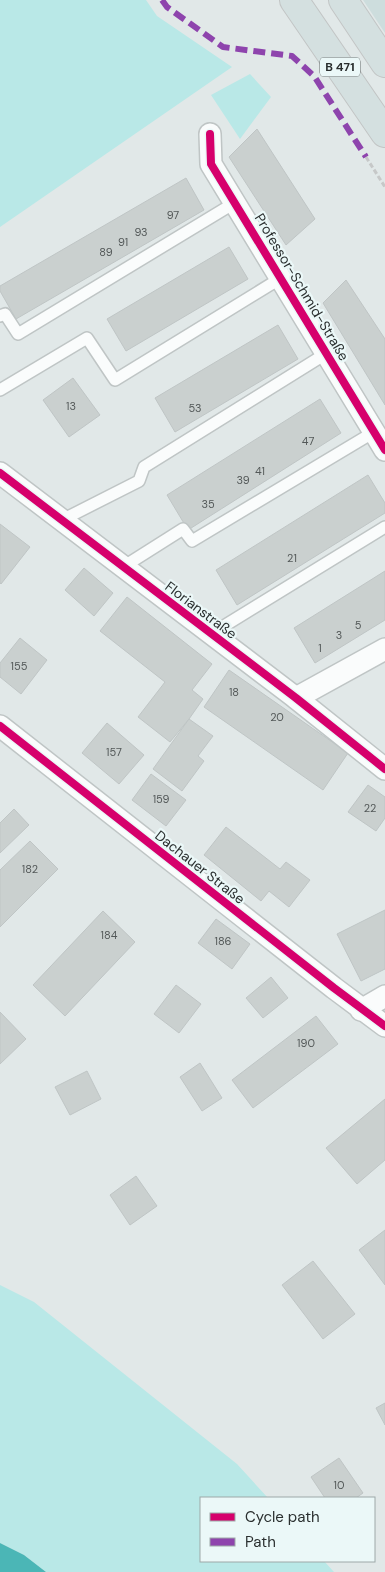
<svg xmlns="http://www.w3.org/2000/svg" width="385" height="1572" font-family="'DM Sans',sans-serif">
  <rect width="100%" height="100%" fill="#e1e8e8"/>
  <path fill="#cddddd" d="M363 0H385V33Z"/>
  <g fill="#b9e8e7">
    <path d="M0 0H146L157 16 232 67 0 227Z"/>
    <path d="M250 74 271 97 240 139 211 95Z"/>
    <path d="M0 1285 34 1302 237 1464 268 1498H201V1561H324L334 1572H46L24 1555 0 1543Z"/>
  </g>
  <path fill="#4bb6b6" d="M0 1543 24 1555 46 1572H0Z"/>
  <g fill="#cad0cf" stroke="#bfc5c5">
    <path d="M257 129 315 219 286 245 229 157Z"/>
    <path d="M186 178 204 210 16 319 0 291V286Z"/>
    <path d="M229 247 248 279 126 351 107 319Z"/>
    <path d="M346 280 385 339V405L323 303Z"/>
    <path d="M278 325 298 359 175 432 155 398Z"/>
    <path d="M73 378 100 415 69 437 43 400Z"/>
    <path d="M320 399 341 433 188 530 167 495Z"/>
    <path d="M368 475 385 503V513L237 605 216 570Z"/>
    <path d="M0 524 30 547 1 584 0 583Z"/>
    <path d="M84 568 113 593 94 616 65 590Z"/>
    <path d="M385 571V620L315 663 294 628Z"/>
    <path d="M127 597 212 664 192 690 203 699 189 719 170 742 138 717 165 682 100 631Z"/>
    <path d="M20 638 47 660 21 694 0 677V663Z"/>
    <path d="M229 670 348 753 323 790 204 707Z"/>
    <path d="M189 719 213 736 198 756 204 761 182 791 153 769Z"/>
    <path d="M107 723 144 755 119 784 82 753Z"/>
    <path d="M151 774 186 800 166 826 132 800Z"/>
    <path d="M368 785 385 797V818L376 831 348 812Z"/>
    <path d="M14 809 29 825 0 853V823Z"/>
    <path d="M226 827 280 869 286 862 310 880 289 907 269 891 261 901 204 855Z"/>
    <path d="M30 841 58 869 0 927V870Z"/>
    <path d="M385 910V969L361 981 337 934Z"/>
    <path d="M103 911 135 942 65 1016 33 985Z"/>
    <path d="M216 919 250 944 232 969 198 943Z"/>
    <path d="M271 977 288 998 263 1018 246 998Z"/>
    <path d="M176 985 201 1004 179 1033 154 1014Z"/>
    <path d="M0 1012 26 1039 0 1064Z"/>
    <path d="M316 1016 338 1044 253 1108 232 1080Z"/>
    <path d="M200 1063 222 1098 202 1111 180 1077Z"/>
    <path d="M87 1071 101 1099 70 1115 55 1087Z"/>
    <path d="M385 1099V1160L357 1184 326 1148Z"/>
    <path d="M136 1176 157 1206 130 1225 110 1195Z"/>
    <path d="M385 1230V1285L359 1250Z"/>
    <path d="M313 1261 355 1314 323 1339 282 1285Z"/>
    <path d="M385 1403V1425L376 1408Z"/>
    <path d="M339 1458 363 1493 356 1498H325L311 1477Z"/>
  </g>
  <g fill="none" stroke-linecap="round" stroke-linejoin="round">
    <g stroke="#bfc5c5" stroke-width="14">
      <g id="service">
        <path d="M0 316 5 314 18 334 236 202"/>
        <path d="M0 390 87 338 115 380 281 278"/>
        <path d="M62 520 139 481 144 467 327 353"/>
        <path d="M123 567 183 529 192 541 374 432"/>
        <path d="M211 634 385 527"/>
      </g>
    </g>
    <g stroke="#bfc5c5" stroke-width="24">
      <g id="minor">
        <path d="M210 134 211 164 385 450"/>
        <path d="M0 473 296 698 385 769"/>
        <path d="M296 698 385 649"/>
        <path d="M0 726 334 988 385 1026"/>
        <path d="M361 1010 385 996"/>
      </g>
    </g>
    <g stroke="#c2c5c5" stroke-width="30">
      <g id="trunk">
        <path d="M294 0 385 133"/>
        <path d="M343 0 385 63"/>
      </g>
    </g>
    <path stroke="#c6c8c8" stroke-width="3" stroke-dasharray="5 2.5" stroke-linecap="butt" d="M366 157 385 187"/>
    <use href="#service" stroke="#fafcfc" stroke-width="11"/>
    <use href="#minor" stroke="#fafcfc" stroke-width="21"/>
    <use href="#trunk" stroke="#d4e0e0" stroke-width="28"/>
    <path stroke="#8e44ad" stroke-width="6" stroke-dasharray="12 6" stroke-linecap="butt" d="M162 0 167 7 223 47 292 56 314 76 366 157"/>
    <g stroke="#ebf8f8" stroke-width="11">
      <g id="cycleway">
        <path d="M210 134 211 164 385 450"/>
        <path d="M0 473 296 698 385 769"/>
        <path d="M0 726 334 988 385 1026"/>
      </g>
    </g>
    <use href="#cycleway" stroke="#d6006c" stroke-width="8"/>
  </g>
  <g text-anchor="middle" stroke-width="4.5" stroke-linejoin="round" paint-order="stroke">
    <g font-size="11" fill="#535858">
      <text x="173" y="219">97</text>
      <text x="141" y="236">93</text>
      <text x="123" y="246">91</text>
      <text x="106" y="256">89</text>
      <text x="71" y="410">13</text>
      <text x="195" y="412">53</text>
      <text x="308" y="445">47</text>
      <text x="260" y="475">41</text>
      <text x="243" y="484">39</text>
      <text x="208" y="508">35</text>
      <text x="292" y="562">21</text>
      <text x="358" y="629">5</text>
      <text x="339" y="639">3</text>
      <text x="320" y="652">1</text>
      <text x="19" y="670">155</text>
      <text x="234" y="696">18</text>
      <text x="277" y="721">20</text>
      <text x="114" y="756">157</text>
      <text x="161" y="803">159</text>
      <text x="370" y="812">22</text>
      <text x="30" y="873">182</text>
      <text x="109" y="939">184</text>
      <text x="223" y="945">186</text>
      <text x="306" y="1047">190</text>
      <text x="339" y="1489">10</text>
    </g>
    <rect fill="#ebf8f8" stroke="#646b6b" stroke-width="1" x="320" y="57.5" width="40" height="19" rx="4"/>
    <g font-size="12" font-weight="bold" fill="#2a2f2f">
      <text x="340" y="71">B 471</text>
    </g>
    <g font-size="14" fill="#2a2f2f" stroke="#ebf8f8">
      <text transform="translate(302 287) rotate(59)" y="5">Professor-Schmid-Straße</text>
      <text transform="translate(201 610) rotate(37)" y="5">Florianstraße</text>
      <text transform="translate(200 867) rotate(38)" y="5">Dachauer Straße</text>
    </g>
  </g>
  <rect x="200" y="1497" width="175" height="65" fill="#ebf8f8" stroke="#9ea8a8"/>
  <rect x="210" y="1513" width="25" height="8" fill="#d6006c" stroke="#9ea8a8"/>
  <text x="245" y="1522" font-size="15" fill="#2a2f2f">Cycle path</text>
  <rect x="210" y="1538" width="25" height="8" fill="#8e44ad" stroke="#9ea8a8"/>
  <text x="245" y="1547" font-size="15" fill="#2a2f2f">Path</text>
</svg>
